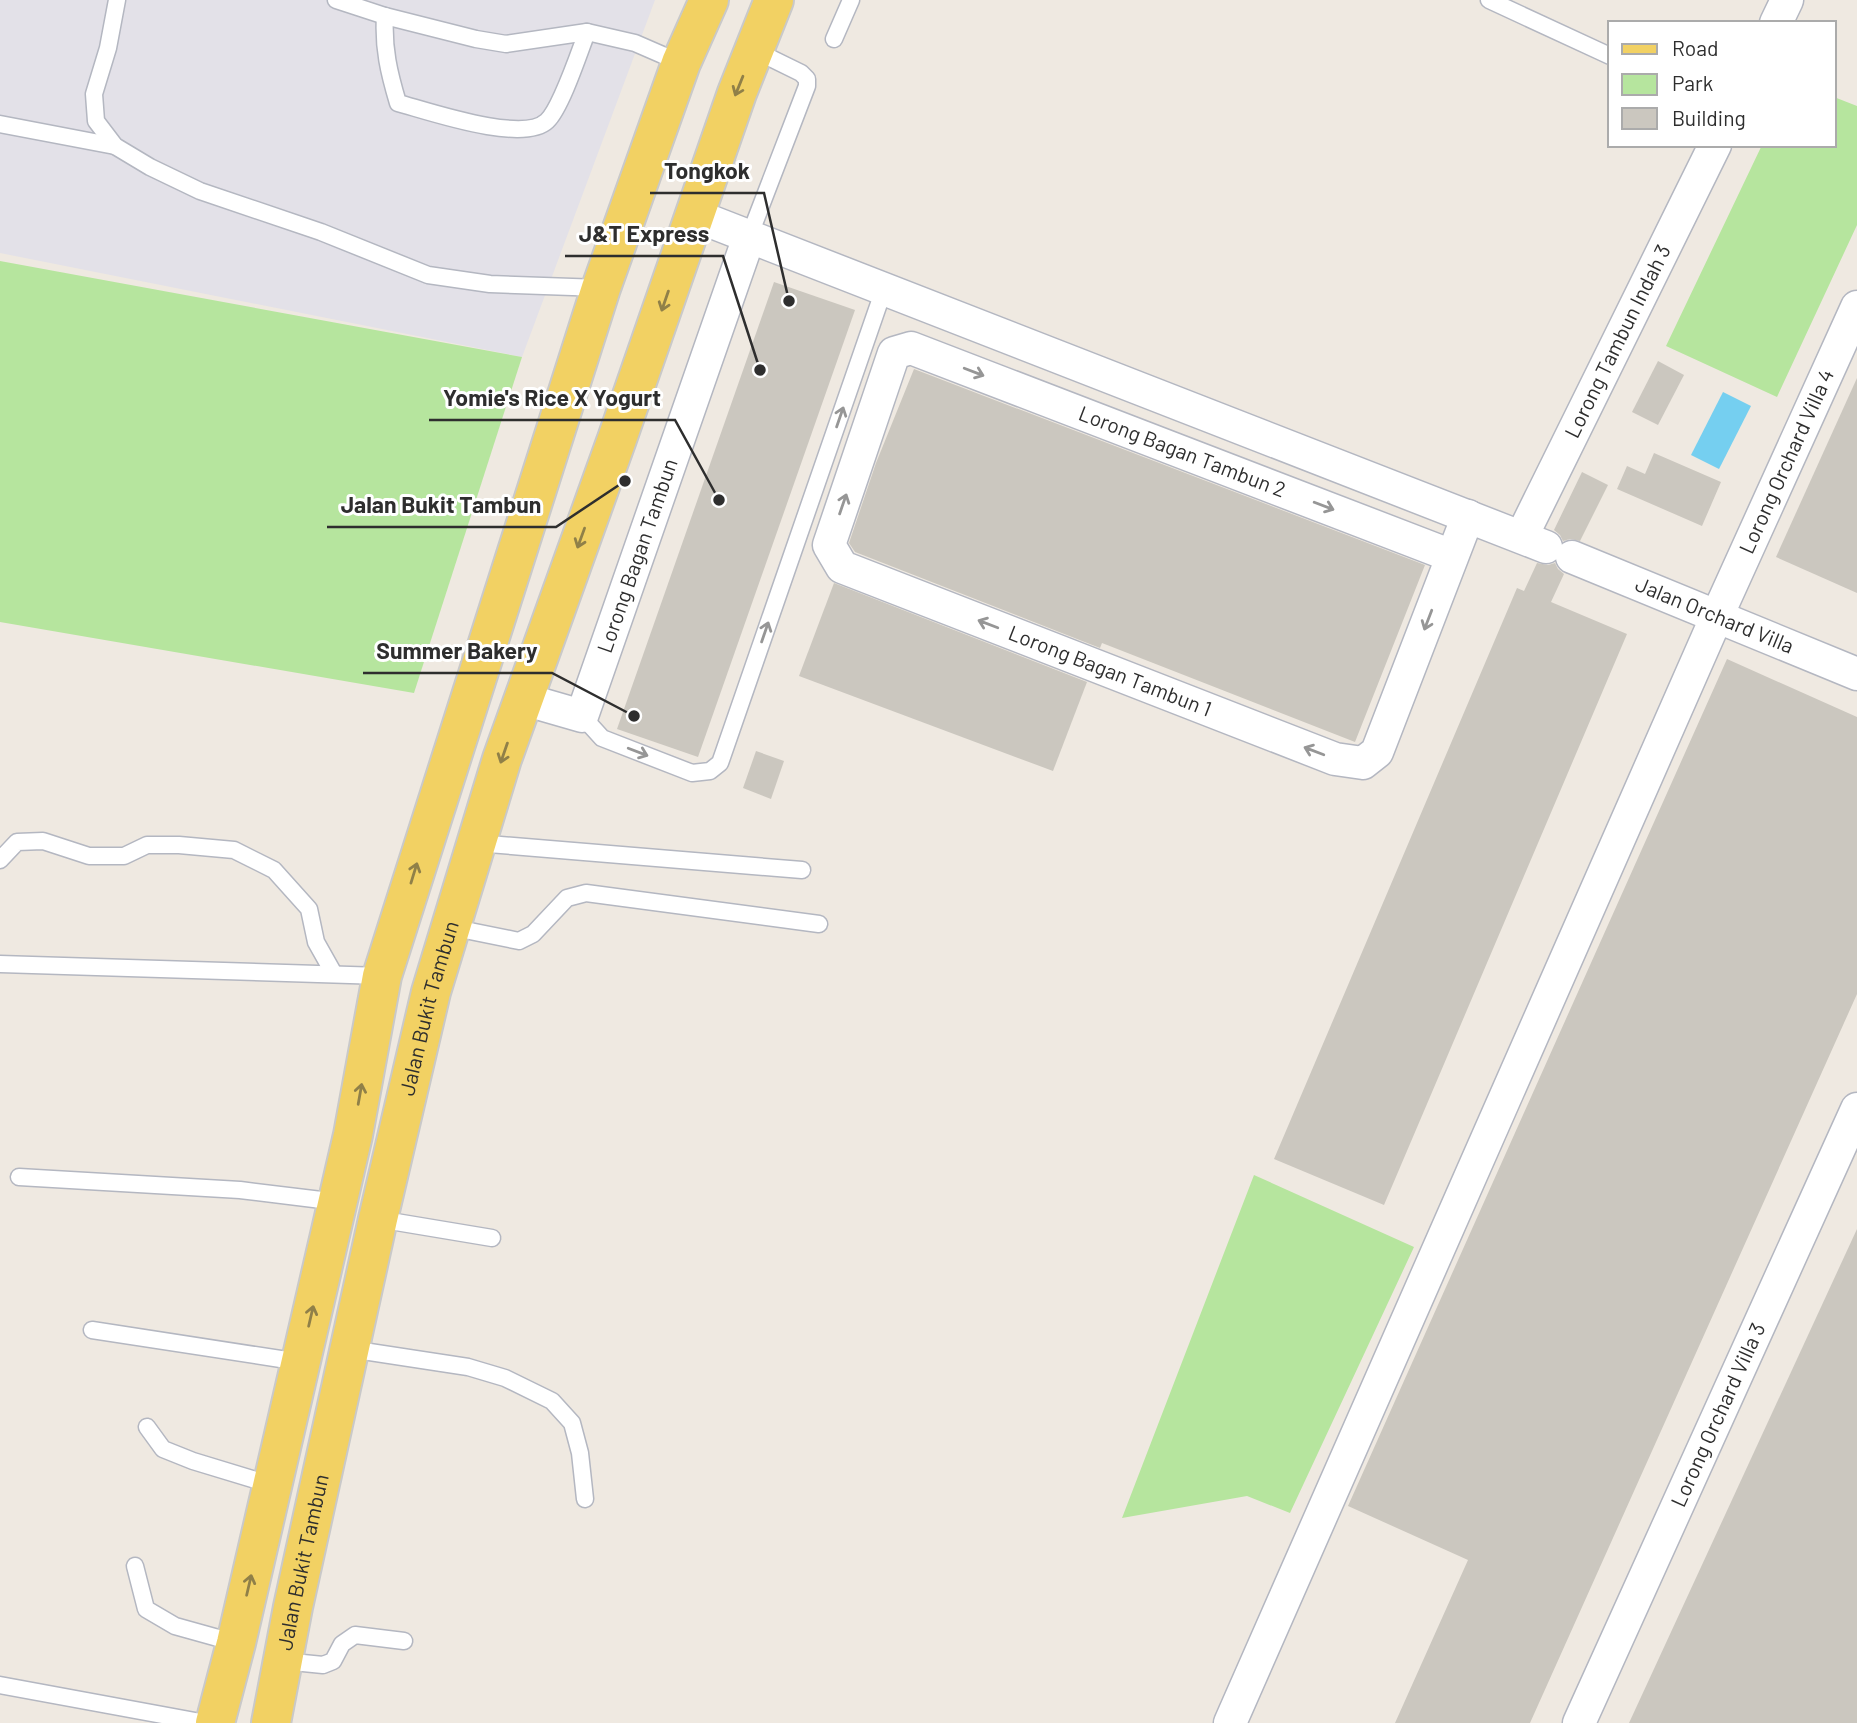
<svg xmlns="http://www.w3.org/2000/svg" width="1857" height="1723" font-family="Barlow,sans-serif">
  <rect width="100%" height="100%" fill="#efe9e1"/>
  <path fill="#e3e1e8" d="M0 0H655L522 357 0 253Z"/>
  <g fill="#b6e59e">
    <path d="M1834 97 1857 106V225L1777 397 1666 346 1762 145H1834Z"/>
    <path d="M0 261 522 357 414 693 0 622Z"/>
    <path d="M1254 1175 1414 1247 1290 1513 1247 1496 1122 1518Z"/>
  </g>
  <path fill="#75cff0" d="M1723 392 1751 406 1719 469 1691 455Z"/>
  <g fill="#cbc7bf">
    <path d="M774 282 855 310 698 757 617 729Z"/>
    <path d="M1658 361 1684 375 1658 425 1632 412Z"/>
    <path d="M914 369 1425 565 1355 742 1102 643 1100 648 855 552 849 543 876 463Z"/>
    <path d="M1857 378V593L1776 557Z"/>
    <path d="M1654 453 1721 482 1702 526 1617 489 1627 466 1645 474Z"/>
    <path d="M1582 472 1608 485 1580 541 1570 539 1563 541 1560 535 1554 530Z"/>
    <path d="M1537 563 1548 565 1555 563 1558 569 1564 574 1551 602 1627 634 1384 1205 1274 1159 1517 588 1524 591Z"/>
    <path d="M834 583 1087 682 1053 771 799 676Z"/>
    <path d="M1727 659 1857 717V994L1530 1723H1395L1468 1560 1348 1506Z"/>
    <path d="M756 751 784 761 771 799 743 788Z"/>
    <path d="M1857 1229V1723H1629Z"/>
  </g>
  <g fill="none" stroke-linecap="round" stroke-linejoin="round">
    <g stroke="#b4b7c1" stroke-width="19">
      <g id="service">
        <path d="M117 0 108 48 94 94 96 121 115 146 150 167 200 191 321 232 428 275 490 284 601 288"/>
        <path d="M336 0 385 16 476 39 506 44 587 32 635 43 681 63"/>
        <path d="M1489 0 1610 56"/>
        <path d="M385 16C383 48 389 73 398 103 428 111 523 144 547 121 561 108 579 53 587 32"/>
        <path d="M834 39 851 0"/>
        <path d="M0 124 115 146"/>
        <path d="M749 237 807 86V79L801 73 754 50"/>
        <path d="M582 716 602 738 692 773 710 771 720 763 884 289"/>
        <path d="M476 843 802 870"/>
        <path d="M0 860 17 842 43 841 89 856H124L147 845H179L234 850 274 870 309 909 316 942 334 974"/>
        <path d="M450 927 519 941 533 934 567 898 586 893 819 924"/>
        <path d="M0 964 382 976"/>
        <path d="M19 1177 240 1190 338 1202"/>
        <path d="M378 1219 492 1238"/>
        <path d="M92 1330 300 1362"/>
        <path d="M350 1349 468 1367 505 1378 552 1401 572 1423 580 1453 585 1499"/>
        <path d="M147 1427 163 1449 193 1461 272 1485"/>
        <path d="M135 1566 146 1609 175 1626 236 1643"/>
        <path d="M283 1661 323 1665 333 1661 342 1644 355 1635 404 1641"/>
        <path d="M0 1685 206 1723"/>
      </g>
    </g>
    <g stroke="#b4b7c1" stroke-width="35">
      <g id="minor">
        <path d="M1776 23 1787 0"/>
        <path d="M694 215 1546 547"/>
        <path id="s1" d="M1522 536 1715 145"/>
        <path id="s2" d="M1452 556 911 348 894 353 829 545 842 567 1335 759 1363 763 1377 752 1468 516"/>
        <path id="s3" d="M1572 557 1857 674"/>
        <path id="s4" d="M523 699 582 716 749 237"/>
        <path id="s5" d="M1230 1723 1717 616 1857 307"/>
        <path id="s6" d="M1579 1723 1857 1109"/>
      </g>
    </g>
    <g stroke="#c9c9c9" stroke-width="42">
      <g id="primary">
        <path d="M215 1723 236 1643 353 1135 382 976 601 288 681 63 709 0"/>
        <path id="s7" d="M271 1723 293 1607 378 1219 431 992 502 759 617 439 737 93 774 0"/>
      </g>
    </g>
    <use href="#service" stroke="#fff" stroke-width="16"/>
    <use href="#minor" stroke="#fff" stroke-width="32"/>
    <use href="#primary" stroke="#f2d163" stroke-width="38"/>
  </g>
  <defs><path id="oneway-shaft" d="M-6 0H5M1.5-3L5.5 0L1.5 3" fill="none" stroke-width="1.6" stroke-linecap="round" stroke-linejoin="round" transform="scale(1.75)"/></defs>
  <g stroke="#908048">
    <use href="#oneway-shaft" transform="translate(739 86) rotate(112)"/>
    <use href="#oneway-shaft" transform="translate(665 301) rotate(109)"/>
    <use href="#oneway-shaft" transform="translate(581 538) rotate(110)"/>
    <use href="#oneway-shaft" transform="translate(504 753) rotate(109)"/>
    <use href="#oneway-shaft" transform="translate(414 873) rotate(-73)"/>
    <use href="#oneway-shaft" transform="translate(360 1094) rotate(-80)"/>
    <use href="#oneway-shaft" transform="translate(311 1316) rotate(-77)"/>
    <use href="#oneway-shaft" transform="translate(249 1585) rotate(-77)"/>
  </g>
  <g stroke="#969696">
    <use href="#oneway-shaft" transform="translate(974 372) rotate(21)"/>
    <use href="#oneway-shaft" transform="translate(840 417) rotate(-71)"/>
    <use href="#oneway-shaft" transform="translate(843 504) rotate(-71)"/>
    <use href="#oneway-shaft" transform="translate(1324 506) rotate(21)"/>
    <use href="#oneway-shaft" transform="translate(1428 620) rotate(111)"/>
    <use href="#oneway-shaft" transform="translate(988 624) rotate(-159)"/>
    <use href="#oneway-shaft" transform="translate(765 632) rotate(-71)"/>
    <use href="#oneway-shaft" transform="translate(1314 751) rotate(-159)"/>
    <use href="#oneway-shaft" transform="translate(638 752) rotate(21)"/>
  </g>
  <g text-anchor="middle" stroke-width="6" stroke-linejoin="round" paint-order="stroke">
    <g font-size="21" fill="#2e2e2e" stroke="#fff">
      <text dy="7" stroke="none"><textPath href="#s1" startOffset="217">Lorong Tambun Indah 3</textPath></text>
      <text transform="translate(1182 452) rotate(21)" y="7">Lorong Bagan Tambun 2</text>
      <text dy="7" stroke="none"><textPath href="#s5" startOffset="1379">Lorong Orchard Villa 4</textPath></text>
      <text dy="7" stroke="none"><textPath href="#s4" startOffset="231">Lorong Bagan Tambun</textPath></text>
      <text dy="7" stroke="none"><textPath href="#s3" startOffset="154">Jalan Orchard Villa</textPath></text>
      <text dy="7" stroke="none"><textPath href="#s2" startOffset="1113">Lorong Bagan Tambun 1</textPath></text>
      <text dy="7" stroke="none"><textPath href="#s7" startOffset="732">Jalan Bukit Tambun</textPath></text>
      <text dy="7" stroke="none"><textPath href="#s6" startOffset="338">Lorong Orchard Villa 3</textPath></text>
      <text dy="7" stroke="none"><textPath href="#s7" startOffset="164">Jalan Bukit Tambun</textPath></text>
    </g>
  </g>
  <path fill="none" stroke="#2e2e2e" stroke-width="2.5" d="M789 301L764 193H650M760 370L723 256H565M719 500L675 420H429M625 481L556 527H327M634 716L552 673H363"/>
  <g fill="#2e2e2e" stroke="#fff" stroke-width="2.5">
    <circle cx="789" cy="301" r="7"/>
    <circle cx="760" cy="370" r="7"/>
    <circle cx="719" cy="500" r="7"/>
    <circle cx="625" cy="481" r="7"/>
    <circle cx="634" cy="716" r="7"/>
  </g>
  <g font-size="23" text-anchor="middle" font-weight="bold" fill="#2e2e2e" stroke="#fff" stroke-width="6" stroke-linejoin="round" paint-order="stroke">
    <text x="707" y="179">Tongkok</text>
    <text x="644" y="242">J&amp;T Express</text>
    <text x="552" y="406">Yomie's Rice X Yogurt</text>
    <text x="441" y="513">Jalan Bukit Tambun</text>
    <text x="457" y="659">Summer Bakery</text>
  </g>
  <rect x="1608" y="21" width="228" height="126" fill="#ffffff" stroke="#ababab" stroke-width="2"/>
  <rect x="1622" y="44" width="35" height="10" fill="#f2d163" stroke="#ababab" stroke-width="2"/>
  <text x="1672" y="56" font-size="21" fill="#2e2e2e">Road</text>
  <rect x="1622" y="74" width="35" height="21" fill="#b6e59e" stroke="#ababab" stroke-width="2"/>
  <text x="1672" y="91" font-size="21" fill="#2e2e2e">Park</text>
  <rect x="1622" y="108" width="35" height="21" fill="#cbc7bf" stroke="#ababab" stroke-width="2"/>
  <text x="1672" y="126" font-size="21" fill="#2e2e2e">Building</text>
</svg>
